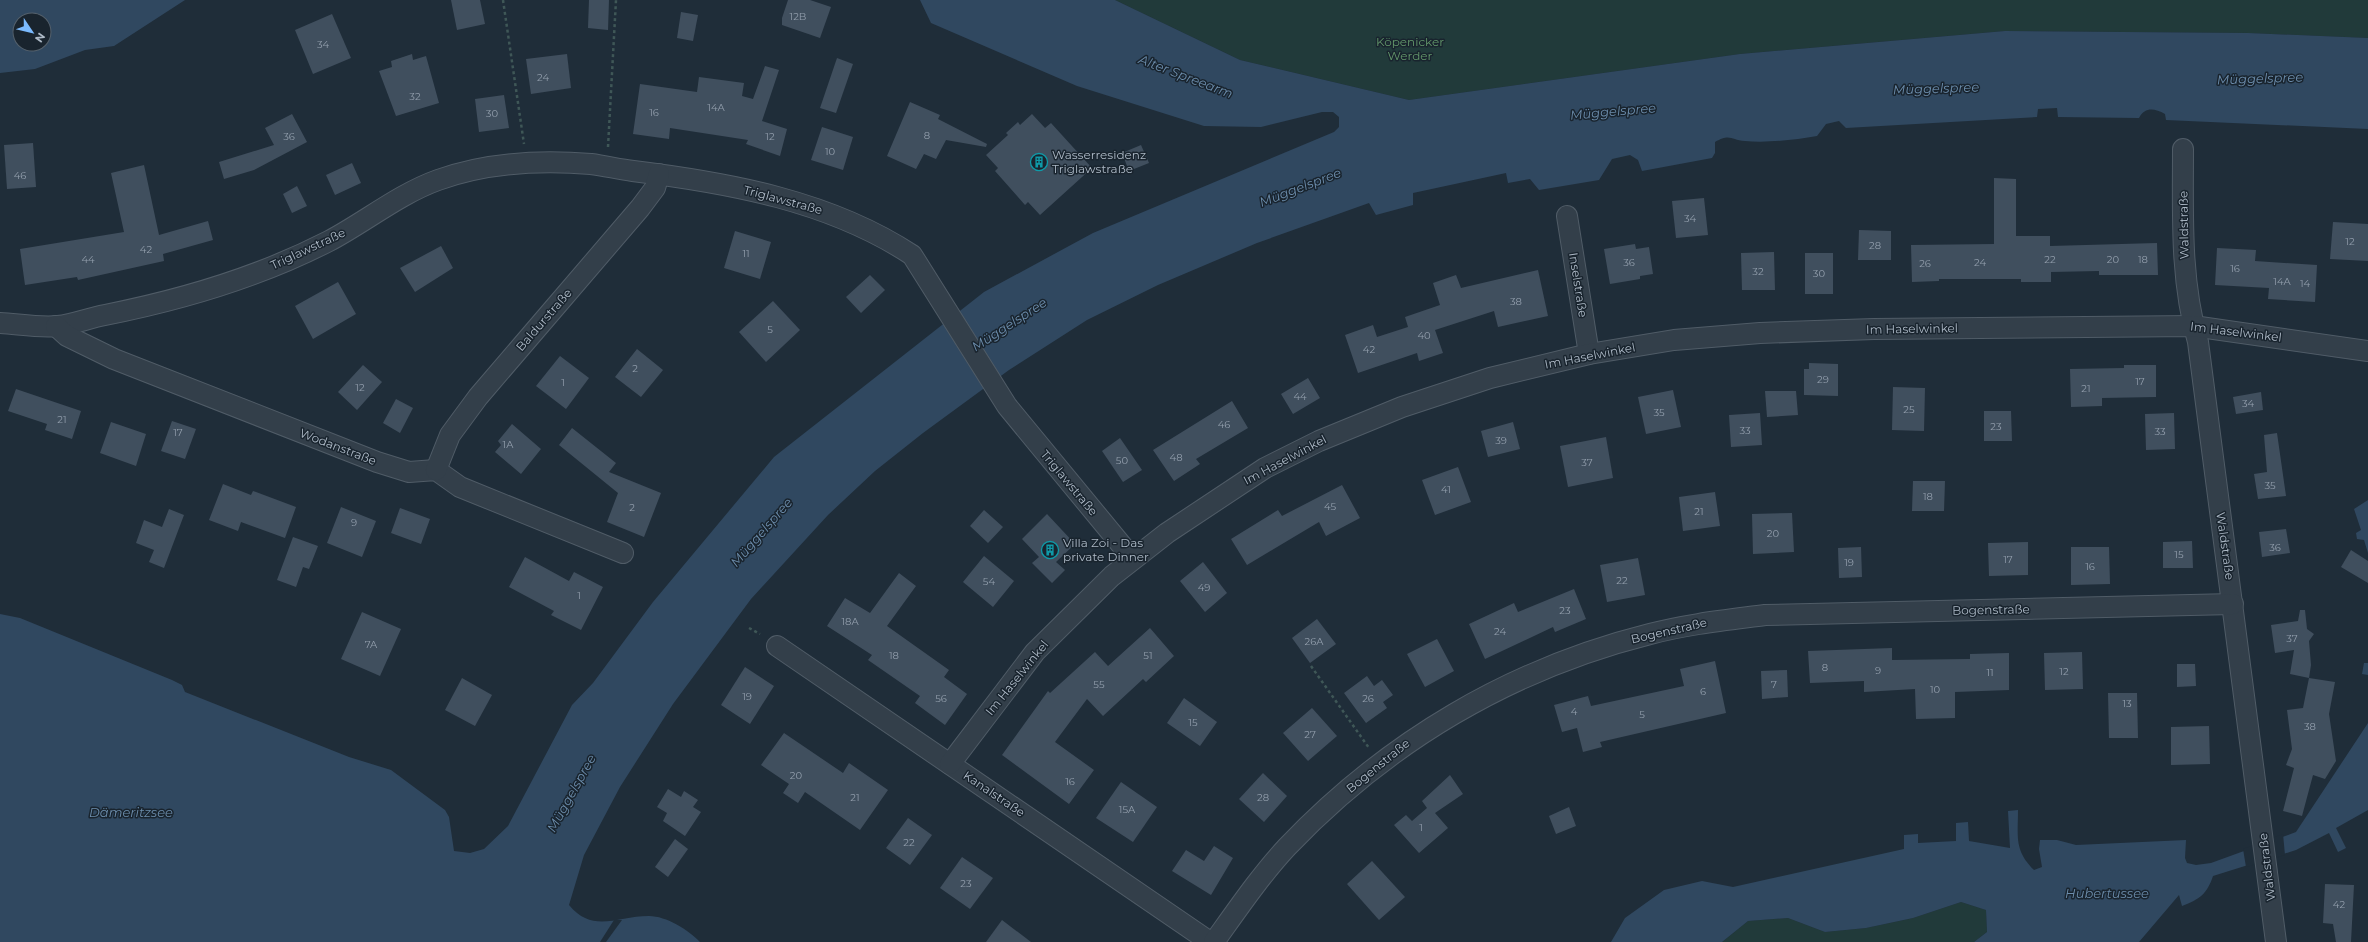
<svg xmlns="http://www.w3.org/2000/svg" width="2368" height="942" font-family="Montserrat,sans-serif">
  <rect width="100%" height="100%" fill="#1f2d39"/>
  <g fill="#213a3a">
    <path d="M1115 0H2368V38L2248 33 2005 31 1740 54 1409 100 1240 60Z"/>
    <path d="M1961 902 1986 910 1987 932 1974 942H1722L1748 921 1788 918 1825 932 1866 928 1913 918Z"/>
  </g>
  <g fill="#304860" fill-rule="evenodd">
    <path d="M0 0H185L114 46 85 50 35 69 0 73ZM20 20H44V44H20Z"/>
    <path d="M920 0H1115L1240 60 1409 100 1740 54 2005 31 2248 33 2368 38V129L2166 120 2165 114C2154 108 2145 107 2139 118L2058 117 2057 108 2038 109 2037 117 1846 128 1839 121 1826 124 1817 136C1795 140 1767 143 1745 141 1731 140 1730 133 1715 142V153L1712 158 1642 171 1638 160 1630 155 1612 159 1599 180 1539 190 1530 179 1508 183 1506 173 1413 193V205L1376 215 1369 203 1257 243 1158 285 1087 320 1009 370 923 433 875 471 828 515 751 599 673 704 620 787 584 855 569 905C593 934 617 916 649 916 666 916 689 930 700 942H0V614L20 618 172 680 182 685 185 692 349 757 391 770 445 810 449 817 454 851 470 853 484 849 508 826 572 705 593 683 653 602 774 457 984 292 1093 233 1334 132 1339 127V117L1333 112H1322L1261 127 1204 126 1077 86 931 23Z"/>
    <path d="M2368 500V553L2364 540 2357 539 2356 533 2361 530 2354 509Z"/>
    <path d="M2364 663H2368V675L2362 674Z"/>
    <path d="M2368 723V810L2336 828 2346 848 2338 852 2329 833 2296 850 2213 876C2207 894 2200 899 2182 906L2179 895 2139 942H1974L1987 932 1986 910 1961 902 1913 918 1866 928 1825 932 1788 918 1748 921 1722 942H1611L1625 918 1664 890 1702 881 1733 887 1904 849V835L1918 834V843L1956 841V823L1968 822 1969 841 2010 848 2008 811 2018 810C2018 837 2014 850 2034 870L2042 867 2039 849 2040 840H2057L2076 845 2186 840 2185 858 2187 863 2196 865 2211 863 2296 832Z"/>
  </g>
  <g fill="#1f2d39">
    <path d="M2283 834 2285 855 2246 867 2243 849Z"/>
    <path d="M614 920H622L606 942H600Z"/>
  </g>
  <g fill="#404f5e">
    <path d="M451 0H480L485 24 457 30Z"/>
    <path d="M589 0H609L608 30 588 28Z"/>
    <path d="M788 0H810L831 7 820 38 782 25V18Z"/>
    <path d="M681 12 698 15 693 41 677 38Z"/>
    <path d="M332 14 351 58 313 74 295 30Z"/>
    <path d="M412 54 413 60 426 56 439 103 396 116 379 71 392 67 391 61Z"/>
    <path d="M567 54 571 88 531 94 526 59Z"/>
    <path d="M837 58 853 64 836 113 820 108Z"/>
    <path d="M765 66 779 70 762 121 787 129 780 156 746 144 748 140 670 128 669 139 633 134 640 84 697 92 699 77 744 83 742 96 753 99Z"/>
    <path d="M504 95 509 128 479 132 475 99Z"/>
    <path d="M910 102 940 115 938 119 987 144 986 147 946 140 936 159 924 154 916 169 887 156Z"/>
    <path d="M292 114 307 142 254 170 224 179 219 162 274 145 265 128Z"/>
    <path d="M1032 114 1045 128 1051 123 1092 168 1040 215 1028 202 1025 205 995 171 998 168 986 155 1008 135 1006 133 1018 122 1020 125Z"/>
    <path d="M822 127 853 137 843 170 811 160Z"/>
    <path d="M33 143 36 187 7 189 4 145Z"/>
    <path d="M1141 145 1149 163 1129 171 1122 153Z"/>
    <path d="M352 163 361 183 335 195 326 175Z"/>
    <path d="M144 165 159 235 208 221 213 240 163 254 164 261 78 280 77 277 25 285 20 249 124 232 111 173Z"/>
    <path d="M1994 178 2016 179V236H2050V246L2157 243 2158 275H2099V271L2051 272V282H2021V279H1939V281L1912 282 1911 245 1994 244Z"/>
    <path d="M297 186 307 206 292 213 283 194Z"/>
    <path d="M1704 198 1708 235 1676 238 1672 201Z"/>
    <path d="M2333 222 2368 224V261L2330 259Z"/>
    <path d="M1859 230 1891 231V260H1858Z"/>
    <path d="M735 231 771 242 760 279 724 268Z"/>
    <path d="M1635 244 1636 249 1649 247 1653 274 1640 276V279L1610 284 1604 249Z"/>
    <path d="M441 246 453 268 415 292 400 268Z"/>
    <path d="M2217 248 2256 250 2255 261 2317 265 2315 302 2268 299 2269 288 2215 285Z"/>
    <path d="M1774 252 1775 290H1742L1741 253Z"/>
    <rect x="1805" y="253" width="28" height="41"/>
    <path d="M1538 270 1548 316 1498 327 1494 311 1435 330 1443 353 1419 361 1417 353 1358 373 1345 335 1373 325 1377 337 1408 327 1405 317 1440 305 1433 283 1456 275 1461 288Z"/>
    <path d="M870 275 885 290 861 313 846 297Z"/>
    <path d="M338 282 356 314 313 339 295 306Z"/>
    <path d="M773 301 800 330 766 362 739 332Z"/>
    <path d="M637 349 663 370 641 397 615 377Z"/>
    <path d="M560 356 589 378 566 409 536 386Z"/>
    <path d="M1809 363 1838 364V396L1804 395V369H1809Z"/>
    <path d="M363 365 382 382 357 410 338 392Z"/>
    <path d="M2124 365H2156V397L2102 398V406L2071 407 2070 369 2124 368Z"/>
    <path d="M1308 378 1320 398 1293 414 1281 394Z"/>
    <path d="M1893 387 1925 388 1924 431 1892 430Z"/>
    <path d="M16 389 81 411 72 439 45 430 47 424 8 411Z"/>
    <path d="M1673 390 1681 427 1646 434 1638 397Z"/>
    <path d="M1765 391H1796L1798 415 1767 417Z"/>
    <path d="M2261 392 2263 410 2236 414 2233 397Z"/>
    <path d="M396 399 413 408 400 433 383 423Z"/>
    <path d="M1232 401 1248 428 1196 459 1200 464 1174 481 1153 450Z"/>
    <path d="M1984 411H2011L2012 441H1984Z"/>
    <path d="M1760 413 1762 445 1731 447 1729 415Z"/>
    <path d="M2174 413 2175 449 2146 450 2145 414Z"/>
    <path d="M172 421 196 429 185 459 161 451Z"/>
    <path d="M111 422 146 434 136 466 100 453Z"/>
    <path d="M1513 422 1520 449 1488 457 1481 431Z"/>
    <path d="M512 424 541 449 521 474 495 452 501 445 498 441Z"/>
    <path d="M572 428 616 463 609 472 661 493 644 537 607 522 618 493 559 445Z"/>
    <path d="M2277 433 2286 496 2258 499 2254 474 2267 472 2264 435Z"/>
    <path d="M1606 437 1613 478 1568 487 1560 446Z"/>
    <path d="M1120 438 1142 470 1123 482 1102 451Z"/>
    <path d="M1458 467 1471 502 1435 515 1422 480Z"/>
    <path d="M1913 481H1945L1944 511H1912Z"/>
    <path d="M223 484 251 495 253 491 296 507 285 538 241 522 238 531 209 520Z"/>
    <path d="M1342 485 1360 518 1326 536 1319 522 1247 565 1231 539 1278 510 1282 516Z"/>
    <path d="M1715 492 1720 526 1683 531 1679 497Z"/>
    <path d="M341 507 376 521 362 557 327 543Z"/>
    <path d="M400 508 430 519 421 544 391 533Z"/>
    <path d="M169 509 184 515 164 568 149 562 154 550 136 543 144 520 162 527Z"/>
    <path d="M984 510 1003 527 988 543 970 526Z"/>
    <path d="M1792 513 1794 552 1753 554 1752 514Z"/>
    <path d="M1047 514 1075 544 1056 562 1065 570 1052 583 1032 563 1039 557 1022 539Z"/>
    <path d="M2286 529 2290 553 2262 557 2259 532Z"/>
    <path d="M293 537 318 546 309 569 303 567 296 587 277 580Z"/>
    <path d="M2192 541 2193 568H2163V542Z"/>
    <path d="M2028 542V575L1989 576 1988 543Z"/>
    <path d="M1861 547 1862 577 1839 578 1838 548Z"/>
    <path d="M2071 547H2109L2110 584 2071 585Z"/>
    <path d="M2351 550 2368 561V583L2341 567Z"/>
    <path d="M984 556 1014 581 993 607 963 582Z"/>
    <path d="M525 557 569 581 574 572 603 587 581 630 551 615 554 611 509 587Z"/>
    <path d="M1638 558 1645 595 1607 602 1600 565Z"/>
    <path d="M1203 562 1227 593 1205 612 1180 581Z"/>
    <path d="M899 573 916 586 887 626 949 670 944 677 967 694 945 725 915 703 920 696 868 660 872 655 827 626 845 598 870 613Z"/>
    <path d="M1574 589 1586 619 1555 632 1553 627 1485 659 1469 624 1514 603 1518 612Z"/>
    <path d="M2300 610H2305L2307 629 2314 634 2309 641 2311 665 2309 678 2290 674 2294 650 2275 653 2271 625 2298 621Z"/>
    <path d="M362 612 401 629 380 676 341 659Z"/>
    <path d="M1317 619 1336 644 1310 663 1292 638Z"/>
    <path d="M1150 628 1174 656 1146 682 1143 679 1103 716 1087 699 1055 742 1094 770 1069 804 1002 755 1048 691 1050 693 1095 652 1108 666Z"/>
    <path d="M1437 639 1454 671 1425 687 1407 654Z"/>
    <path d="M1892 648V660L1970 659V654L2009 653V690L1955 692V718L1916 719 1915 689 1864 692V681L1810 683 1808 651Z"/>
    <path d="M2082 652 2083 689 2045 690 2044 653Z"/>
    <path d="M1715 661 1726 713 1600 742 1602 747 1583 752 1577 728 1562 732 1554 705 1588 696 1591 706 1684 686 1680 669Z"/>
    <path d="M2177 664H2195L2196 686 2177 687Z"/>
    <path d="M745 667 774 686 750 724 721 705Z"/>
    <path d="M1787 670 1788 697 1762 699 1761 671Z"/>
    <path d="M1367 676 1374 686 1382 680 1393 695 1383 702 1387 708 1366 723 1344 693Z"/>
    <path d="M462 678 492 695 475 726 445 710Z"/>
    <path d="M2309 678 2335 682 2329 714 2336 761 2325 779 2313 775 2302 816 2283 811 2294 768 2286 765 2292 749 2287 710 2303 708Z"/>
    <path d="M2108 693H2137L2138 738H2109Z"/>
    <path d="M1184 698 1217 722 1200 746 1167 723Z"/>
    <path d="M1312 708 1337 736 1308 761 1283 733Z"/>
    <path d="M2209 726 2210 764 2171 765V727Z"/>
    <path d="M784 733 843 773 849 763 888 790 860 830 805 792 798 803 783 793 789 784 761 765Z"/>
    <path d="M1263 773 1287 796 1264 822 1239 799Z"/>
    <path d="M1450 775 1463 794 1435 813 1448 828 1419 853 1394 825 1406 815 1412 821 1427 808 1422 801Z"/>
    <path d="M1121 782 1157 807 1133 842 1096 818Z"/>
    <path d="M668 789 681 797 684 791 698 800 693 807 701 812 685 836 663 821 667 813 657 807Z"/>
    <path d="M1569 807 1576 826 1556 834 1549 816Z"/>
    <path d="M908 818 932 835 910 865 886 848Z"/>
    <path d="M675 839 688 849 668 877 655 867Z"/>
    <path d="M1214 846 1233 858 1211 895 1172 871 1186 850 1204 861Z"/>
    <path d="M962 857 993 878 970 909 940 888Z"/>
    <path d="M1372 861 1405 897 1379 920 1347 884Z"/>
    <path d="M2325 884 2354 885 2351 942H2336L2333 924 2323 923Z"/>
    <path d="M1002 920 1031 942H986Z"/>
  </g>
  <g fill="none" stroke-linecap="round" stroke-linejoin="round">
    <g stroke="#505c67" stroke-width="22">
      <g id="street">
        <path d="M2183 149C2183 213 2180 280 2198 342L2276 942"/>
        <path d="M1567 216 1589 354"/>
        <path d="M0 323C18 324 40 328 58 326 74 324 89 318 105 315 181 300 259 277 329 241 365 222 399 194 438 180 485 163 541 160 591 164 605 166 619 169 633 171 730 183 830 201 912 255L1007 406 1133 559"/>
        <path d="M56 326 67 336 114 359 377 462 409 472 436 470 460 487 623 553"/>
        <path d="M436 470 450 435 478 397 640 208 655 188 659 174"/>
        <path d="M777 646 1210 942"/>
        <path d="M950 764 1035 652 1112 576 1167 533 1265 468 1319 441 1402 407 1490 378 1589 354 1674 340 1760 333 1874 329 2193 326 2368 351"/>
        <path d="M1214 942C1237 910 1260 876 1287 847 1387 742 1510 669 1650 634 1688 624 1727 620 1765 615L2233 604"/>
      </g>
    </g>
    <g stroke="#3f5757" stroke-width="2.5" stroke-dasharray="3 3" stroke-linecap="butt">
      <path d="M503 0 524 144"/>
      <path d="M608 147 616 0"/>
      <path d="M749 628 760 634"/>
      <path d="M1311 666 1369 748"/>
    </g>
    <use href="#street" stroke="#333f4a" stroke-width="20"/>
  </g>
  <defs>
    <g id="building-ring" transform="scale(0.9)"><circle r="9.5" fill="#19242e" stroke="#0f9aa8" stroke-width="1.5"/><path d="M-4-6H4V6H1V3H-1V6H-4ZM-2.5-4.3h1.7v1.8h-1.7ZM.8-4.3h1.7v1.8H.8ZM-2.5-1h1.7V.8h-1.7ZM.8-1h1.7V.8H.8Z" fill="#0f9aa8"/></g>
  </defs>
  <g fill-rule="evenodd">
    <use href="#building-ring" x="1039" y="162"/>
    <use href="#building-ring" x="1050" y="550"/>
  </g>
  <g text-anchor="middle" stroke-width="3" stroke-linejoin="round" paint-order="stroke">
    <g font-size="10" fill="#929eac">
      <text x="798" y="20">12B</text>
      <text x="323" y="48">34</text>
      <text x="543" y="81">24</text>
      <text x="415" y="100">32</text>
      <text x="716" y="111">14A</text>
      <text x="654" y="116">16</text>
      <text x="492" y="117">30</text>
      <text x="927" y="139">8</text>
      <text x="289" y="140">36</text>
      <text x="770" y="140">12</text>
      <text x="830" y="155">10</text>
      <text x="20" y="179">46</text>
      <text x="1690" y="222">34</text>
      <text x="2350" y="245">12</text>
      <text x="1875" y="249">28</text>
      <text x="146" y="253">42</text>
      <text x="746" y="257">11</text>
      <text x="88" y="263">44</text>
      <text x="2050" y="263">22</text>
      <text x="2113" y="263">20</text>
      <text x="2143" y="263">18</text>
      <text x="1629" y="266">36</text>
      <text x="1980" y="266">24</text>
      <text x="1925" y="267">26</text>
      <text x="2235" y="272">16</text>
      <text x="1758" y="275">32</text>
      <text x="1819" y="277">30</text>
      <text x="2282" y="285">14A</text>
      <text x="2305" y="287">14</text>
      <text x="1516" y="305">38</text>
      <text x="770" y="333">5</text>
      <text x="1424" y="339">40</text>
      <text x="1369" y="353">42</text>
      <text x="635" y="372">2</text>
      <text x="1823" y="383">29</text>
      <text x="2140" y="385">17</text>
      <text x="563" y="386">1</text>
      <text x="360" y="391">12</text>
      <text x="2086" y="392">21</text>
      <text x="1300" y="400">44</text>
      <text x="2248" y="407">34</text>
      <text x="1909" y="413">25</text>
      <text x="1659" y="416">35</text>
      <text x="62" y="423">21</text>
      <text x="1224" y="428">46</text>
      <text x="1996" y="430">23</text>
      <text x="1745" y="434">33</text>
      <text x="2160" y="435">33</text>
      <text x="178" y="436">17</text>
      <text x="1501" y="444">39</text>
      <text x="508" y="448">1A</text>
      <text x="1176" y="461">48</text>
      <text x="1122" y="464">50</text>
      <text x="1587" y="466">37</text>
      <text x="2270" y="489">35</text>
      <text x="1446" y="493">41</text>
      <text x="1928" y="500">18</text>
      <text x="1330" y="510">45</text>
      <text x="632" y="511">2</text>
      <text x="1699" y="515">21</text>
      <text x="354" y="526">9</text>
      <text x="1773" y="537">20</text>
      <text x="2275" y="551">36</text>
      <text x="2179" y="558">15</text>
      <text x="2008" y="563">17</text>
      <text x="1849" y="566">19</text>
      <text x="2090" y="570">16</text>
      <text x="1622" y="584">22</text>
      <text x="989" y="585">54</text>
      <text x="1204" y="591">49</text>
      <text x="579" y="599">1</text>
      <text x="1565" y="614">23</text>
      <text x="850" y="625">18A</text>
      <text x="1500" y="635">24</text>
      <text x="2292" y="642">37</text>
      <text x="1314" y="645">26A</text>
      <text x="371" y="648">7A</text>
      <text x="894" y="659">18</text>
      <text x="1148" y="659">51</text>
      <text x="1825" y="671">8</text>
      <text x="1878" y="674">9</text>
      <text x="2064" y="675">12</text>
      <text x="1990" y="676">11</text>
      <text x="1099" y="688">55</text>
      <text x="1774" y="688">7</text>
      <text x="1935" y="693">10</text>
      <text x="1703" y="695">6</text>
      <text x="747" y="700">19</text>
      <text x="941" y="702">56</text>
      <text x="1368" y="702">26</text>
      <text x="2127" y="707">13</text>
      <text x="1574" y="715">4</text>
      <text x="1642" y="718">5</text>
      <text x="1193" y="726">15</text>
      <text x="2310" y="730">38</text>
      <text x="1310" y="738">27</text>
      <text x="796" y="779">20</text>
      <text x="1070" y="785">16</text>
      <text x="855" y="801">21</text>
      <text x="1263" y="801">28</text>
      <text x="1127" y="813">15A</text>
      <text x="1421" y="831">1</text>
      <text x="909" y="846">22</text>
      <text x="966" y="887">23</text>
      <text x="2339" y="908">42</text>
    </g>
    <g font-size="12" fill="#63986b" stroke="#19242e">
      <text x="1410" y="46">Köpenicker<tspan x="1410" dy="14">Werder</tspan></text>
    </g>
    <g font-size="12" fill="#adb9c6" stroke="#19242e" text-anchor="start">
      <text x="1052" y="159">Wasserresidenz<tspan x="1052" dy="14">Triglawstraße</tspan></text>
      <text x="1063" y="547">Villa Zoi - Das<tspan x="1063" dy="14">private Dinner</tspan></text>
    </g>
    <g font-size="12" fill="#adb9c6" stroke="#19242e">
      <text transform="translate(783 200) rotate(15)" y="4">Triglawstraße</text>
      <text transform="translate(2184 225) rotate(-91)" y="4">Waldstraße</text>
      <text transform="translate(308 249) rotate(-25)" y="4">Triglawstraße</text>
      <text transform="translate(1578 285) rotate(81)" y="4">Inselstraße</text>
      <text transform="translate(544 320) rotate(-49)" y="4">Baldurstraße</text>
      <text transform="translate(1912 329) rotate(-1)" y="4">Im Haselwinkel</text>
      <text transform="translate(2236 332) rotate(7)" y="4">Im Haselwinkel</text>
      <text transform="translate(1590 356) rotate(-11)" y="4">Im Haselwinkel</text>
      <text transform="translate(338 447) rotate(21)" y="4">Wodanstraße</text>
      <text transform="translate(1285 460) rotate(-28)" y="4">Im Haselwinkel</text>
      <text transform="translate(1069 483) rotate(50)" y="4">Triglawstraße</text>
      <text transform="translate(2225 546) rotate(82)" y="4">Waldstraße</text>
      <text transform="translate(1991 610) rotate(-1)" y="4">Bogenstraße</text>
      <text transform="translate(1669 631) rotate(-13)" y="4">Bogenstraße</text>
      <text transform="translate(1017 678) rotate(-51)" y="4">Im Haselwinkel</text>
      <text transform="translate(1378 766) rotate(-39)" y="4">Bogenstraße</text>
      <text transform="translate(994 794) rotate(34)" y="4">Kanalstraße</text>
      <text transform="translate(2267 867) rotate(-97)" y="4">Waldstraße</text>
    </g>
    <g font-size="13" font-style="italic" fill="#6c8dac" stroke="#19242e">
      <text transform="translate(1186 76) rotate(21)" y="5">Alter Spreearm</text>
      <text transform="translate(2260 78) rotate(-2)" y="5">Müggelspree</text>
      <text transform="translate(1936 88) rotate(-2)" y="5">Müggelspree</text>
      <text transform="translate(1613 111) rotate(-5)" y="5">Müggelspree</text>
      <text transform="translate(1300 187) rotate(-21)" y="5">Müggelspree</text>
      <text transform="translate(1009 324) rotate(-33)" y="5">Müggelspree</text>
      <text transform="translate(761 532) rotate(-49)" y="5">Müggelspree</text>
      <text transform="translate(571 793) rotate(-61)" y="5">Müggelspree</text>
      <text x="131" y="817">Dämeritzsee</text>
      <text x="2107" y="898">Hubertussee</text>
    </g>
  </g>
  <g transform="translate(32 32) rotate(125)"><circle r="19" fill="#19242e" stroke="#54606b"/>
  <path d="M0-3L7 15L0 10L-7 15Z" fill="#7bbafe"/>
  <text y="-6" font-size="11" font-weight="bold" text-anchor="middle" fill="#adb9c6">N</text>
  </g>
</svg>
